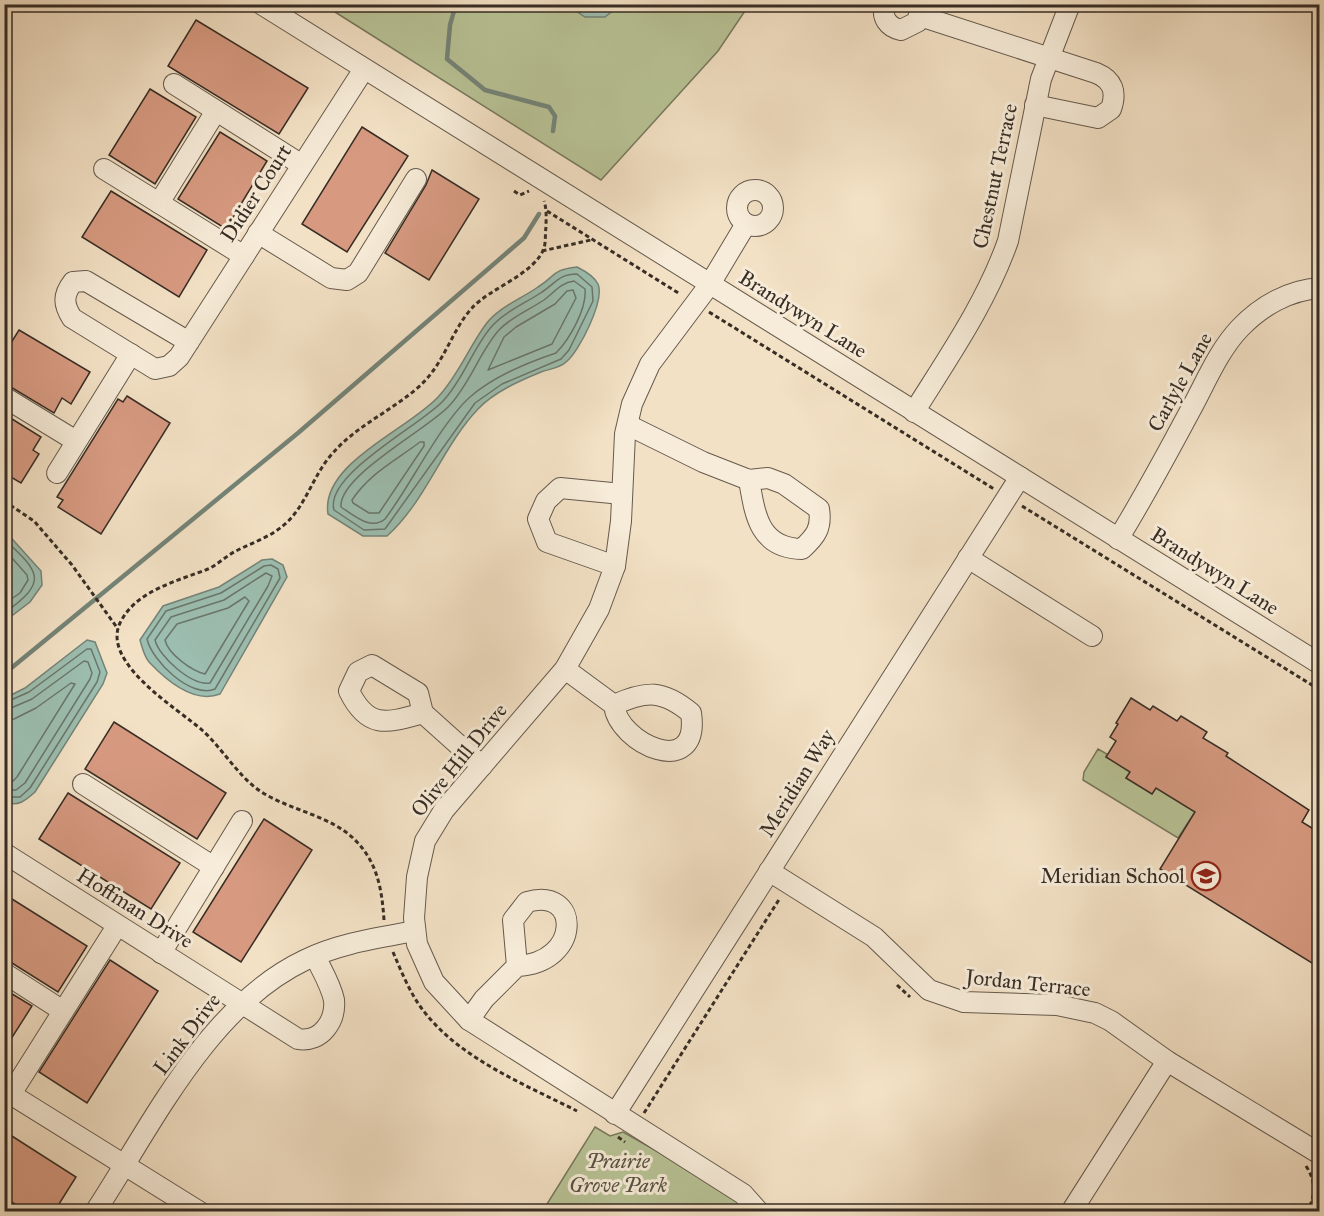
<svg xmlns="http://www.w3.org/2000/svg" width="1324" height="1216" font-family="'IM FELL Great Primer',serif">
  <rect width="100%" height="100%" fill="#f3e1c5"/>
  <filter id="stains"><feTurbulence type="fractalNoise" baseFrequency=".00333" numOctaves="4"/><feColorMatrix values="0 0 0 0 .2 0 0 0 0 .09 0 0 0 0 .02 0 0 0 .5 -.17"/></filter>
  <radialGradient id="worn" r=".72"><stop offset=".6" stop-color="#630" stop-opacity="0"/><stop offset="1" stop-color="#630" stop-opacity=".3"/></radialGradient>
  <g fill="#b8c396" stroke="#78785e" stroke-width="1.5">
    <path d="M336 4 749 5 718 51 601 180 335 12Z"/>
    <path d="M1098 749 1107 754 1106 757 1131 771 1126 778 1152 794 1157 786 1204 798 1178 838 1083 780 1084 772Z"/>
    <path d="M595 1127 610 1136 623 1132 730 1192 747 1212H542Z"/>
  </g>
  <g fill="#9cbeb0" stroke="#748478" stroke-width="1.5">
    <path d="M567 5H620L605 17H585Z"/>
    <path d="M577 267C585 271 594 276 598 284 605 300 579 352 566 362 560 368 549 369 541 372 519 381 494 392 478 409 442 447 426 501 387 536H363L328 514C320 463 410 429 439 396 459 374 469 347 486 324 499 307 521 299 538 287 557 275 551 270 577 267Z"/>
    <path d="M5 531 41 571 42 585 30 602 5 621Z"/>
    <path d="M272 559 283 565 287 577 220 694C194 704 166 680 149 662 144 656 142 647 140 640L163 606 219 587 262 560Z"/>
    <path d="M87 640 95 642 107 673 103 684 35 792C25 801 18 807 5 802V698L25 688Z"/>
  </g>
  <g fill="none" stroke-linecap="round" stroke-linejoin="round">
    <g stroke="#6a766a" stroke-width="1.5">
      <path d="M577 274 592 287 593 301 569 350 561 359 502 384 475 403 385 529 364 530 334 510C324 475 421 425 443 401 464 379 474 345 493 325 507 310 526 303 542 292 556 283 559 274 577 274Z"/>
      <path d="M574 281 585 289C587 308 570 339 556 353 526 363 494 376 470 397 440 424 411 485 385 519 371 531 353 515 341 507 338 476 428 429 449 406 470 384 480 351 499 330 511 317 529 310 544 300 555 292 560 283 574 281Z"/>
      <path d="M573 290 576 298 552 344 488 370 504 337 516 327 555 304 567 291Z"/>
      <path d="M420 442H424V446L379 513H369L353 503 352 500C370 473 395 461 420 442Z"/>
      <path d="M4 539C41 573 48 582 4 613"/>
      <path d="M4 549 27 575 28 580 20 593 4 604"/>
      <path d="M271 565 278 569 280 578 215 689C191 699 152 661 147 639L166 611 221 593 264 566Z"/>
      <path d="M266 573 272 576 268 586 210 683C192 686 159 657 155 640L171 617 224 600Z"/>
      <path d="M245 597 249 601 205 674C192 671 168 654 165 640L177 624 228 608Z"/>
      <path d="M4 703 29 692 87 649H91L100 672 97 682 30 788 20 797H4"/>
      <path d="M4 711 32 699 84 661 88 662 92 673 90 679 25 783 16 790H4"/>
      <path d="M4 720 14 719 36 708 71 683 75 684 17 777 13 781H4"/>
    </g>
    <g stroke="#748478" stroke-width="4.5">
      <path d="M456 4 450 25 447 59 485 90 549 107 555 116 553 131"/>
      <path d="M4 674 298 433 524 238 539 214"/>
    </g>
  </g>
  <g fill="#d79a81" stroke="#372d25" stroke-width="1.5">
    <path d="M196 20 308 88 279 134 168 66Z"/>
    <path d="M150 89 196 117 155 184 109 155Z"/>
    <path d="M362 127 408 156 347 252 302 224Z"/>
    <path d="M220 132 267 161 226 229 178 199Z"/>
    <path d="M432 170 479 199 429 280 385 253 426 185Z"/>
    <path d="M111 191 207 250 179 297 82 237Z"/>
    <path d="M19 330 90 372 71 404 62 398 54 413 4 383V354Z"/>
    <path d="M127 396 170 423 101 534 58 507 63 500 57 497 118 399 123 402Z"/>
    <path d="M4 414 41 437 33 450 39 454 21 483 4 473Z"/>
    <path d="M1131 698 1150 710 1153 706 1177 721 1181 716 1207 732 1203 738 1228 753 1226 756 1309 810 1302 822 1320 833V968L1160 869 1195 812 1156 788 1152 794 1126 778 1130 772 1106 757 1116 741 1110 737 1118 724 1116 723Z"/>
    <path d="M114 722 226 793 197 839 85 769Z"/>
    <path d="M68 793 180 863 151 909 39 839Z"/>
    <path d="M264 819 312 850 241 962 193 932Z"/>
    <path d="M4 894 87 946 58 992 4 958Z"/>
    <path d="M110 960 158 991 87 1103 39 1072Z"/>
    <path d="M4 989 32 1006 4 1050Z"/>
    <path d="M4 1131 76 1177 54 1212H27L4 1197Z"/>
  </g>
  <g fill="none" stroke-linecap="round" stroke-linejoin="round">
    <g stroke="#665a4d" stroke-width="22">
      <g id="minor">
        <path d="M261 4 1320 664"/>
        <path d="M885 4C881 18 888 27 901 30L917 22 920 11 919 4"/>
        <path d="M920 16 1096 73C1113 80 1117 92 1111 109L1098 118 1035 105"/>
        <path d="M174 84 302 165"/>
        <path d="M104 169 159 203 216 111"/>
        <circle cx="755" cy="208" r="18"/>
        <path d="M159 203 244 256"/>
        <path d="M746 224 710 284 650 364 632 404 625 434 621 521 615 566 599 609 565 669 444 810 425 841 417 877 414 918 417 944 434 982 469 1020 743 1194 759 1212"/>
        <path d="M258 233 331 278 347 280 358 273 416 179"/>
        <path d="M189 342 86 281 73 282C63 295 63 304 72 318L155 369 169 366 179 357 364 69"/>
        <path d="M4 397 76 441"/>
        <path d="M914 412C949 356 986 303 1008 241L1041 79 1070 4"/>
        <path d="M628 425 703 462 749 480 768 478 784 484 819 509C822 528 816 536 802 549 759 548 755 515 749 480"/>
        <path d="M57 473 131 354"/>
        <path d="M1118 539C1144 497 1167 454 1190 411 1205 384 1218 351 1240 328 1261 306 1289 290 1320 288"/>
        <path d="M968 558 1092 636"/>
        <path d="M615 566 547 542 538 519 546 501 560 488 622 494"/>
        <path d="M565 669 614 705C618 744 701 781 691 713 663 690 647 690 614 705"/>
        <path d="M423 713C387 723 368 730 349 691L358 672 372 665 418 693 423 713 482 766"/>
        <path d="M83 784 214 867"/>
        <path d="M4 853 298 1039C321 1043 336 1021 334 1000 331 985 321 969 315 956"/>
        <path d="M769 871 874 937 929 990 964 1002 1057 1005 1095 1013 1111 1021 1167 1061 1320 1154"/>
        <path d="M161 953 242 821"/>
        <path d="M4 973 63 1011"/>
        <path d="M469 1020 484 999 517 966C582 963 581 886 527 902L513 920 517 966"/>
        <path d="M4 1090 200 1212"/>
        <path d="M11 1094 117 926"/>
        <path d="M615 1114 1020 477"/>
        <path d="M95 1212C152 1125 208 1006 305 960 340 943 378 938 415 931"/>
        <path d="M1071 1212 1167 1061"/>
      </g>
    </g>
    <g stroke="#372d25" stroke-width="3" stroke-dasharray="4.5 3" stroke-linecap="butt">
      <path d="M514 191 520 195 529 191"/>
      <path d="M547 211 680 294"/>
      <path d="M542 251 591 240"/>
      <path d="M709 312 994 489"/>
      <path d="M4 501 34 521 72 565 118 629"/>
      <path d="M1022 506 1320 690"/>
      <path d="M384 920C382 891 378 864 357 842 332 815 290 811 260 791 238 776 222 748 202 730 178 709 101 663 120 623 136 590 178 581 208 569 217 565 225 557 234 552 251 543 271 537 285 524 306 506 313 475 332 454 355 427 389 412 415 390 444 367 450 332 472 308 490 288 535 274 544 248 546 242 545 233 546 227 546 218 547 210 544 201"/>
      <path d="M393 952C402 973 411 996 426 1014 463 1060 526 1085 577 1111"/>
      <path d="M897 985 910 997"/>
      <path d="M644 1113 780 898"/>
      <path d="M618 1137 625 1142"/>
      <path d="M1306 1166C1316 1181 1316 1195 1307 1212"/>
    </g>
    <use href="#minor" stroke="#f7ecd9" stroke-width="20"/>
  </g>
  <defs>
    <g id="school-ring" transform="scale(1.5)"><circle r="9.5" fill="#f7ecd9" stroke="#8f2418" stroke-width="1.5"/><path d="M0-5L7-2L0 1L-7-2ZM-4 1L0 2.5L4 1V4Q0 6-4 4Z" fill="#8f2418"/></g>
  </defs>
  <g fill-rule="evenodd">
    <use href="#school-ring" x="1206" y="876"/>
  </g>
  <g text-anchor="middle" stroke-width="6" stroke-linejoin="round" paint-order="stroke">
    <g font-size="21" fill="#372d25" stroke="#f7ecd9">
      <text transform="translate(995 176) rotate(-78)" y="7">Chestnut Terrace</text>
      <text transform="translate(256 193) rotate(-57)" y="7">Didier Court</text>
      <text transform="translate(803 314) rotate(32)" y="7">Brandywyn Lane</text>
      <text transform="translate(1180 382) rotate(-61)" y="7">Carlyle Lane</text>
      <text transform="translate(1215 571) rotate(32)" y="7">Brandywyn Lane</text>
      <text transform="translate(459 760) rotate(-51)" y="7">Olive Hill Drive</text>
      <text transform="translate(797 783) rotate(-58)" y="7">Meridian Way</text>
      <text transform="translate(135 908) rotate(32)" y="7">Hoffman Drive</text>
      <text transform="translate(1028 983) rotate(6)" y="7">Jordan Terrace</text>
      <text transform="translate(187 1034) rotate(-53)" y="7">Link Drive</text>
    </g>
    <g font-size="21" fill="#372d25" stroke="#f7ecd9" text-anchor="end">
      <text x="1185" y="883">Meridian School</text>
    </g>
    <g font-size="21" font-style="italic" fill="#575241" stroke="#f7ecd9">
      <text x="618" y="1168">Prairie<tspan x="618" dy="24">Grove Park</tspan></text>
    </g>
  </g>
  <rect width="1324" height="1216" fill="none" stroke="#f3e1c5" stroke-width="24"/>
  <rect x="6" y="6" width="1312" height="1204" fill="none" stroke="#372d25" stroke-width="3"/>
  <rect x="12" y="12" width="1300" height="1192" fill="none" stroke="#372d25" stroke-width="1.5"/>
  <rect width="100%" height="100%" filter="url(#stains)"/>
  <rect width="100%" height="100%" fill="url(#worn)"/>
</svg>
